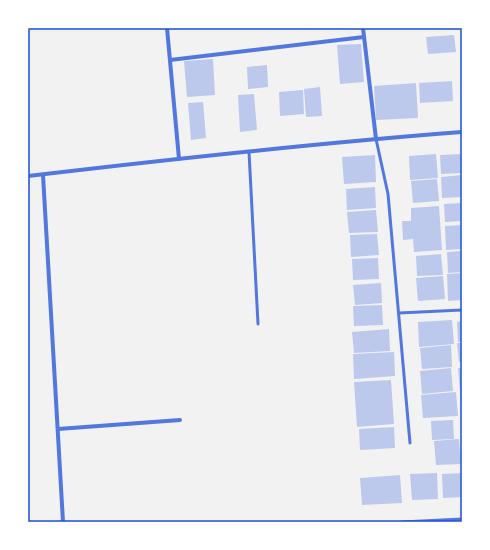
<svg xmlns="http://www.w3.org/2000/svg" width="490" height="550" font-family="'Roboto Condensed',sans-serif">
  <rect width="100%" height="100%" fill="#f2f2f2"/>
  <g fill="#bdc9ec">
    <path d="M454 35 456 52 428 54 426 37Z"/>
    <path d="M361 44 364 82 340 84 337 45Z"/>
    <path d="M213 59 215 95 187 97 184 61Z"/>
    <path d="M267 65 268 87 248 89 247 67Z"/>
    <path d="M452 81 453 101 420 103 419 83Z"/>
    <path d="M416 83 418 118 376 120 374 86Z"/>
    <path d="M320 87 322 116 306 117 304 89Z"/>
    <path d="M303 90 304 114 280 116 279 92Z"/>
    <path d="M254 94 257 130 240 132 238 95Z"/>
    <path d="M203 102 206 138 191 140 188 103Z"/>
    <path d="M436 154 438 178 410 180 409 156Z"/>
    <path d="M462 154V173L441 174 440 155Z"/>
    <path d="M375 155 376 182 344 184 342 157Z"/>
    <path d="M462 175V197L442 198 441 177Z"/>
    <path d="M437 179 439 201 413 203 411 181Z"/>
    <path d="M375 187 376 208 347 210 346 189Z"/>
    <path d="M462 203V221L445 222 444 204Z"/>
    <path d="M439 206 442 250 414 252 413 239 403 240 402 221H411V208Z"/>
    <path d="M376 210 378 232 349 233 347 212Z"/>
    <path d="M462 225V249L446 250 445 226Z"/>
    <path d="M377 234 379 255 351 257 350 235Z"/>
    <path d="M462 251V272L448 273 447 252Z"/>
    <path d="M441 254 443 275 417 276 416 256Z"/>
    <path d="M378 258 379 279 353 280 352 259Z"/>
    <path d="M462 273V300L448 301 447 274Z"/>
    <path d="M443 276 445 299 418 301 416 278Z"/>
    <path d="M381 283 382 303 355 305 353 285Z"/>
    <path d="M382 305 383 325 354 326 353 306Z"/>
    <path d="M452 320 454 344 419 347 418 322Z"/>
    <path d="M462 321V341L458 342 457 322Z"/>
    <path d="M389 329 390 351 354 353 352 332Z"/>
    <path d="M457 343H462V361L459 362Z"/>
    <path d="M451 345 452 367 422 369 420 348Z"/>
    <path d="M394 352 395 376 354 379 353 354Z"/>
    <path d="M451 368 453 391 422 394 420 371Z"/>
    <path d="M458 368H462V406H461Z"/>
    <path d="M391 380 394 424 357 427 354 382Z"/>
    <path d="M456 392 458 416 423 418 421 395Z"/>
    <path d="M453 420 454 439 432 440 431 421Z"/>
    <path d="M394 427 395 448 360 450 359 429Z"/>
    <path d="M459 439 461 464 436 465 434 441Z"/>
    <path d="M437 473 438 499 412 500 410 474Z"/>
    <path d="M462 473V497L443 498 442 474Z"/>
    <path d="M400 475 402 503 362 505 360 478Z"/>
  </g>
  <g fill="none" stroke-linecap="round" stroke-linejoin="round">
    <g stroke="#5277de" stroke-width="3">
      <path d="M376 139 388 194 410 443"/>
      <path d="M249 152 258 324"/>
      <path d="M399 313 462 310"/>
      <path d="M402 522 462 519"/>
    </g>
    <g stroke="#5277de" stroke-width="4">
      <path d="M167 28 179 159"/>
      <path d="M363 28 376 139"/>
      <path d="M170 60 364 37"/>
      <path d="M43 175 63 522"/>
      <path d="M28 176C172 159 317 143 462 132"/>
      <path d="M58 429 180 420"/>
    </g>
  </g>
  <rect width="490" height="550" fill="none" stroke="#ffffff" stroke-width="58"/>
  <rect x="29" y="29" width="432" height="492" fill="none" stroke="#1d4ed8" stroke-width="1.5"/>
</svg>
